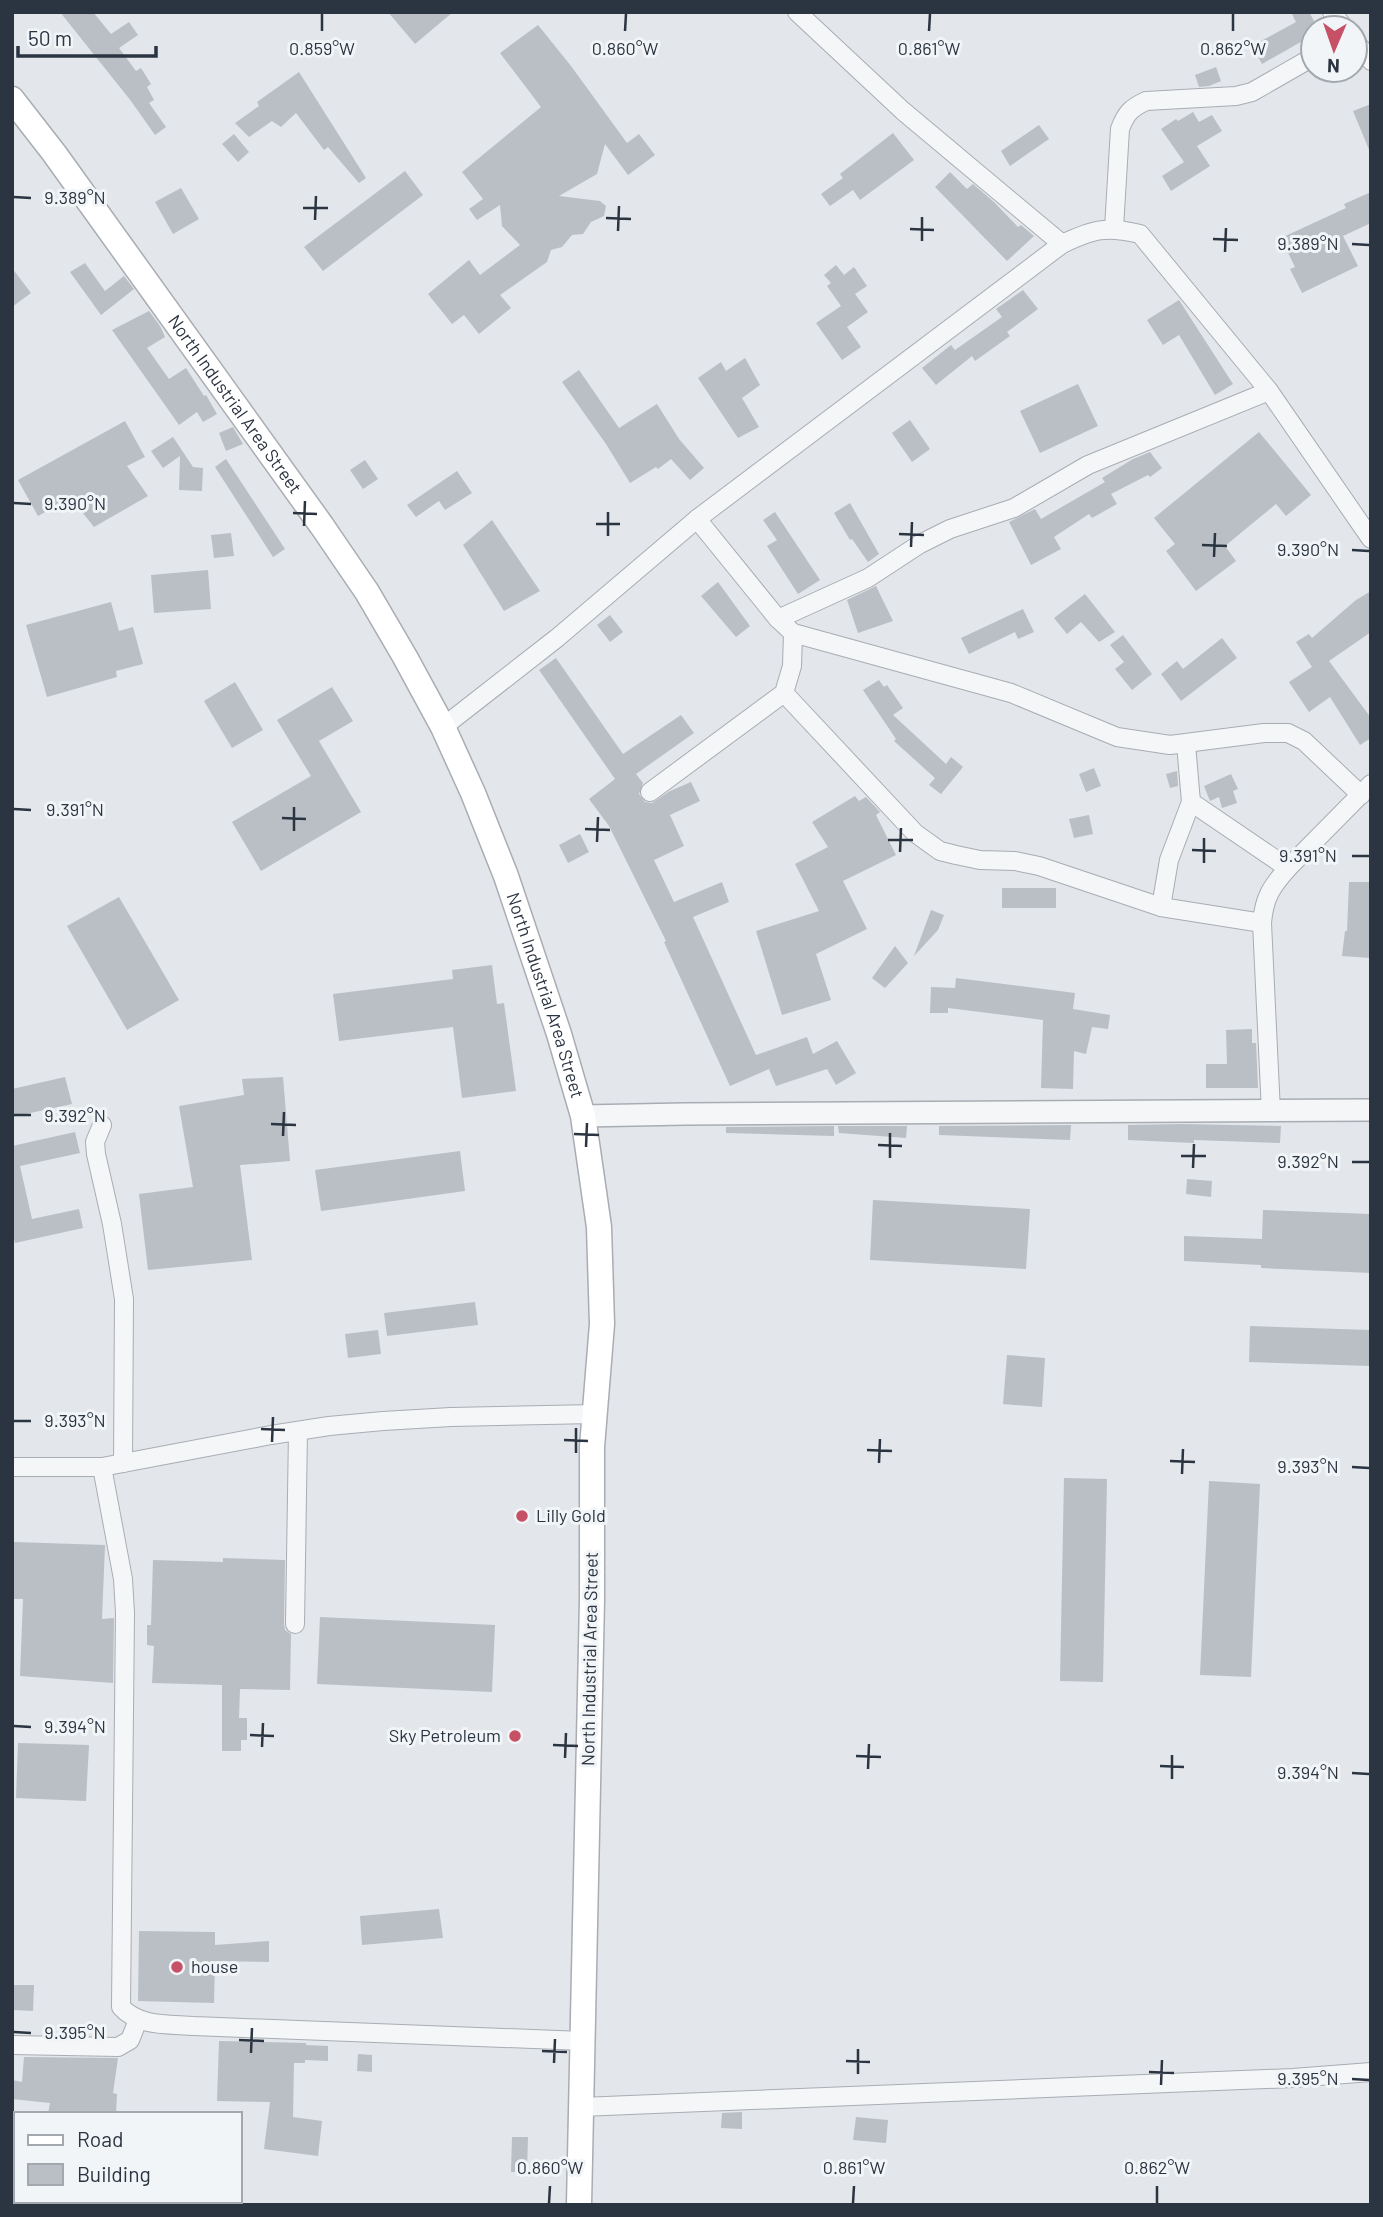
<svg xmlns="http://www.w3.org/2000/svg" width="1383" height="2217" font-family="Barlow,sans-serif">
  <rect width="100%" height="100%" fill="#e3e6ea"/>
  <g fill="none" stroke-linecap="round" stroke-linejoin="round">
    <g stroke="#a0b5c8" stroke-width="5">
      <path d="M12 2176 16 2177"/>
      <path d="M39 2201 40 2205"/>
    </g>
  </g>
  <g fill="#babfc6">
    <path d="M60 12H93L111 34 129 22 138 35 119 48 136 71 141 68 151 84 147 87 154 100 149 103 166 127 155 135 131 101Z"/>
    <path d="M388 12H453L415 44Z"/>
    <path d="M1291 12H1309L1318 28H1313V35L1262 64 1252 46 1296 22Z"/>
    <path d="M538 25 571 66 627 143 639 134 655 155 628 175 605 144 597 174 559 196 600 201 606 206 604 216 591 222 583 234 572 235 562 247 551 250 547 262 500 295 511 308 479 334 464 315 452 324 428 294 469 260 480 275 520 245 502 226 500 205 477 220 469 209 483 199 462 172 541 107 500 53Z"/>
    <path d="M1216 67 1221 81 1209 86 1199 87 1195 75Z"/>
    <path d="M299 72 366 178 359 183 328 147 324 150 296 113 281 127 272 121 249 137 235 123 259 106 257 102Z"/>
    <path d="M1371 104V152H1370L1353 111Z"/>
    <path d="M1193 112 1199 122 1212 115 1222 131 1197 146 1210 166 1171 191 1162 176 1184 162 1161 129 1176 119 1178 121Z"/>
    <path d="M1039 125 1049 139 1010 166 1001 151Z"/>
    <path d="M893 133 914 160 860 200 853 190 830 206 821 194 843 178 840 174Z"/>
    <path d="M234 134 249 152 238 162 222 144Z"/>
    <path d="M405 171 423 195 323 271 304 247Z"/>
    <path d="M950 172 967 189 973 184 994 202 1018 227 1021 225 1034 236 1007 261 935 187Z"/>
    <path d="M181 188 199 219 173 234 155 202Z"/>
    <path d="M1371 192V223L1343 236 1358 266 1302 293 1290 269 1295 267 1281 238 1346 208 1344 204Z"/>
    <path d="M85 263 105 291 124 276 134 289 101 315 70 272Z"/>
    <path d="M836 265 844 275 854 267 867 286 855 294 868 312 847 327 861 347 842 360 816 323 841 306 827 286 831 283 824 275Z"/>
    <path d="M12 268 31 293 12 307Z"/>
    <path d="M1023 290 1038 309 1007 332 1010 336 975 361 972 356 936 385 922 368 951 345 955 350 1002 317 996 309Z"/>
    <path d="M1179 300 1233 384 1215 395 1179 335 1163 345 1147 320Z"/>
    <path d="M149 311 160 326 165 337 147 348 169 379 186 368 204 396 206 395 217 414 203 422 197 412 179 425 112 330Z"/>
    <path d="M745 358 760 385 742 398 759 427 738 438 698 378 721 362 726 371Z"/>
    <path d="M579 370 619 428 657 404 679 439 704 468 690 480 671 459 658 469 656 467 630 483 606 444 562 382Z"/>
    <path d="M1078 384 1098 426 1040 453 1020 411Z"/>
    <path d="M910 420 930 449 912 462 892 433Z"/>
    <path d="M125 421 145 457 127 466 148 496 94 527 71 498 38 516 18 480Z"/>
    <path d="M233 427 243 444 226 451 219 433Z"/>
    <path d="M1259 432 1311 495 1286 516 1276 504 1225 546 1236 561 1196 591 1166 551 1175 544 1154 518Z"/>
    <path d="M173 437 193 467 203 468 202 491 179 490 180 456 163 468 151 451Z"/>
    <path d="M1150 452 1162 468 1150 477 1148 475 1111 494 1117 504 1092 518 1089 514 1054 537 1061 549 1031 565 1009 522 1035 509 1041 519 1105 482 1102 478 1133 459Z"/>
    <path d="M226 459 285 549 273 557 215 467Z"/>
    <path d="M365 460 378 479 363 489 350 470Z"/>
    <path d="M457 471 472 493 445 510 439 501 416 517 407 505Z"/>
    <path d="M850 503 879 554 868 562 852 539 850 540 834 513Z"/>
    <path d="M775 512 820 580 798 594 767 546 777 540 763 520Z"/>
    <path d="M492 520 540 591 504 611 463 545Z"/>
    <path d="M231 533 234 556 214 558 211 535Z"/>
    <path d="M208 570 211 609 154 613 151 575Z"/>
    <path d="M718 582 750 626 736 637 701 596Z"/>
    <path d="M876 586 893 621 858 633 847 600Z"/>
    <path d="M1371 591V632L1329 661 1371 718V738L1360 745 1330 697 1309 712 1289 682 1312 667 1296 642 1309 634 1312 638 1356 600Z"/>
    <path d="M1085 594 1115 632 1099 642 1081 622 1067 634 1054 618Z"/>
    <path d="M111 602 119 631 133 627 143 664 116 671 117 677 47 697 26 625Z"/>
    <path d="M1023 609 1034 632 1018 639 1015 632 969 654 961 638Z"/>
    <path d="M610 615 623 632 610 642 597 625Z"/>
    <path d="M1123 635 1152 674 1132 690 1115 669 1124 662 1110 645Z"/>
    <path d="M1222 638 1237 658 1181 701 1161 674 1177 661 1183 669Z"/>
    <path d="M556 658 623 754 681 715 694 733 636 774 643 783 639 794 645 802 652 803 670 791 691 782 700 801 670 815 684 846 654 860 674 902 722 882 729 902 693 917 756 1055 807 1037 813 1054 837 1041 856 1073 836 1085 827 1069 776 1086 769 1069 730 1086 664 942 666 941 609 826 589 799 615 779 539 670Z"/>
    <path d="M879 680 884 687 887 685 903 708 893 715 946 764 951 757 963 767 941 794 929 785 935 778 894 741 896 739 863 690Z"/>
    <path d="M235 682 263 730 232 748 204 701Z"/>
    <path d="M332 687 353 721 319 741 361 812 261 871 232 822 311 776 277 720Z"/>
    <path d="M1094 768 1101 786 1086 792 1079 774Z"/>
    <path d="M1177 771 1178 786 1170 788 1166 774Z"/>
    <path d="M1231 774 1238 789 1233 791 1237 803 1222 808 1219 797 1210 801 1204 786Z"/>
    <path d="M855 796 859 801 866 797 880 812 876 815 896 855 843 881 867 929 816 954 831 1000 782 1015 756 931 819 911 795 864 828 847 812 822Z"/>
    <path d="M1089 815 1093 834 1074 838 1069 819Z"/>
    <path d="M580 834 589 852 568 863 559 845Z"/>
    <path d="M1349 882H1371V958L1342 956 1345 931H1347Z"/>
    <rect x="1002" y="888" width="54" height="20"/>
    <path d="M119 897 179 1000 127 1030 67 926Z"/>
    <path d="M931 910 944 915 938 930 914 956Z"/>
    <path d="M895 946 908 963 885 988 872 978Z"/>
    <path d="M492 965 497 1004 504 1003 516 1091 462 1098 453 1027 339 1041 333 994 453 979 452 970Z"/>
    <path d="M956 978 1075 993 1073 1009 1110 1015 1108 1029 1092 1027 1086 1054 1074 1051 1073 1089 1041 1088 1043 1020 948 1008V1013H930L931 987 955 988Z"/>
    <path d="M1252 1029V1043H1256L1258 1088H1206V1064H1227L1226 1030Z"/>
    <path d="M65 1077 72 1104 12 1117V1089Z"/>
    <path d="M283 1077 290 1161 240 1165 252 1260 148 1270 139 1194 193 1187 179 1106 244 1095 242 1079Z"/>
    <path d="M1181 1124 1281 1126 1280 1143 1194 1140V1143L1128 1140V1125Z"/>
    <path d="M1071 1125 1070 1140 939 1135V1126Z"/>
    <path d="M834 1126V1136L726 1133V1127Z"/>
    <path d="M838 1126H907L906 1138 839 1133Z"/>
    <path d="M75 1132 80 1153 20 1166 32 1219 79 1209 83 1228 15 1243 12 1229V1146Z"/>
    <path d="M460 1151 465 1191 321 1211 315 1170Z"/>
    <path d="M1187 1179 1212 1181 1211 1197 1186 1194Z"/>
    <path d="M873 1200 1030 1209 1026 1269 870 1260Z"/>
    <path d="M1263 1210 1371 1214V1273L1261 1268V1265L1184 1261V1236L1262 1239Z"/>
    <path d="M475 1302 478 1325 387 1336 384 1313Z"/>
    <path d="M1250 1326 1371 1330V1366L1249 1362Z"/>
    <path d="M378 1330 381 1354 348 1358 345 1334Z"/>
    <path d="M1007 1355 1045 1358 1042 1407 1003 1404Z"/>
    <path d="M1064 1478 1107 1479 1103 1682 1060 1681Z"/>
    <path d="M1209 1481 1260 1484 1251 1677 1200 1675Z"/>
    <path d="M14 1542 105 1545 102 1619 114 1618 113 1683 20 1676 23 1599H12Z"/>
    <path d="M223 1558 285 1560 284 1624 285 1630 291 1634 290 1690 240 1689 239 1718H247V1740H241V1751H222V1685L152 1683 154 1646 147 1645V1625H151L153 1560 223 1562Z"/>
    <path d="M320 1617 495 1625 492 1692 317 1684Z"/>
    <path d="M18 1743 89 1745 86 1801 16 1798Z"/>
    <path d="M439 1909 443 1938 362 1945 360 1916Z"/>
    <path d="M139 1931 215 1932V1945L269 1941V1962L215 1961 214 2003 138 2001Z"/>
    <path d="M13 1985H34L33 2011 13 2010Z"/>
    <path d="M219 2041 306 2043V2045L328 2046V2061L305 2060V2063H294L293 2117 322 2121 318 2156 264 2149 270 2102 217 2101Z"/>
    <path d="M358 2054 372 2055V2072L357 2071Z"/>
    <path d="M24 2057 118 2058 113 2093 117 2094 116 2114H48L50 2103 12 2099V2080L22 2082Z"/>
    <path d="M742 2112V2129L721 2128 722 2113Z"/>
    <path d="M856 2117 888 2120 886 2143 853 2140Z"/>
    <path d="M512 2137H528L527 2172H511Z"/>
  </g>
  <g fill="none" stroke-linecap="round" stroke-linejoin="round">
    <g stroke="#a8adb4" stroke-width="20">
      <g id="minor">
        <path d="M797 12 903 111 1062 244"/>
        <path d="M1332 12 1344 28"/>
        <path d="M1355 41 1371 61"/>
        <path d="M1114 228 1120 129C1126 113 1131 108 1146 101L1236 96 1252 92 1313 57"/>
        <path d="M778 619 868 578 920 544 950 529 1014 508 1088 465 1269 391"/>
        <path d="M793 633 1011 693 1117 737 1170 745 1264 733H1288L1304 741 1361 795"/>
        <path d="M784 693 915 833 940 851 956 855 980 860 1015 861 1039 866 1161 907 1262 923"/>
        <path d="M443 727 557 638 697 519 1062 244C1094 229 1105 226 1140 234L1269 391 1371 539"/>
        <path d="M650 792 784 693 792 666 793 633 778 619 697 519"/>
        <path d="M1191 802 1288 868"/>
        <path d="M1161 907 1169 860 1191 802 1186 744"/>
        <path d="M1271 1112 1262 923C1264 898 1271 887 1288 868L1371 784"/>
        <path d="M102 1125 95 1142 96 1154 112 1224 124 1299 123 1463"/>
        <path d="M12 1467H102L271 1435 329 1426 383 1421 451 1417 595 1414"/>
        <path d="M102 1467 123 1579 125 1613 121 2007C139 2027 169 2024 194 2026L583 2041"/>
        <path d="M295 1624 298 1431"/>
        <path d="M12 2045 118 2047 130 2040 138 2020"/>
        <path d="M581 2107 1293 2078 1371 2072"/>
      </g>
    </g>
    <g stroke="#a8adb4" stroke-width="24">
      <path id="tertiary" d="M583 1116 685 1114 1371 1110"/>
    </g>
    <g stroke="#a8adb4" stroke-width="27">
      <g id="secondary">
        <path id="s1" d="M12 99 54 153 322 526 367 592 405 657 443 727 473 793 506 876 559 1034 583 1116 599 1227 602 1324 592 1447V1599L579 2205"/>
      </g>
    </g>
    <use href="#minor" stroke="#f5f6f8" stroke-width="18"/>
    <use href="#tertiary" stroke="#f5f6f8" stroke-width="21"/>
    <use href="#secondary" stroke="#fff" stroke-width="24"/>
  </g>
  <path fill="none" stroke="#2b3441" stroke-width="2.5" d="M322 31V14M625 31 626 14M929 31 930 14M1233 31V14M14 197 31 198M303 208H328M606 218 631 219M315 220 316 196M910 229 934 230M618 231 619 206M1213 239 1238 240M922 241V217M1352 244 1369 245M1225 252 1226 228M14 503 31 504M293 513 317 514M596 524H620M304 526 305 501M899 534 924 535M608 536V512M1202 545 1227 546M911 547 912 522M1352 550 1369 551M1214 557 1215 533M14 809 31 810M282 818 306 819M585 829 610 830M294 831V807M888 840H913M597 842 598 817M1192 850 1216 851M900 852 901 828M1352 856H1369M1204 863V838M14 1115H31M271 1124 296 1125M574 1134 599 1135M283 1136 284 1112M878 1145 902 1146M586 1147 587 1123M1181 1156H1206M890 1158V1133M1352 1162H1369M1193 1168 1194 1144M14 1421H31M261 1429 285 1430M564 1440 588 1441M272 1442 273 1417M867 1450 892 1451M576 1453V1428M1170 1461 1195 1462M879 1463 880 1439M1352 1467 1369 1468M1182 1474 1183 1449M14 1726 31 1727M250 1735 274 1736M553 1745 578 1746M262 1747 263 1723M856 1756 881 1757M565 1758 566 1733M1160 1766 1184 1767M868 1769 869 1744M1352 1773 1369 1774M1172 1779V1755M14 2032 31 2033M239 2040 264 2041M542 2051 567 2052M251 2053 252 2028M846 2061 870 2062M554 2063 555 2039M1149 2072 1174 2073M858 2074V2049M1352 2079 1369 2080M1161 2085 1162 2060M549 2203 550 2186M853 2203 854 2186M1157 2203V2186"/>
  <g fill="#c65066" stroke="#f2f5f7" stroke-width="2.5">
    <circle cx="522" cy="1516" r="7"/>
    <circle cx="515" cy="1736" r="7"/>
    <circle cx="177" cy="1967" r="7"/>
  </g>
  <g text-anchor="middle" stroke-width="6" stroke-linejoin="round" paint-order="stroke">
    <g font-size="18" fill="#2b3441" stroke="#f2f5f7">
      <text dy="6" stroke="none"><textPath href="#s1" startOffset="378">North Industrial Area Street</textPath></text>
      <text dy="6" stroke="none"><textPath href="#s1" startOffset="1050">North Industrial Area Street</textPath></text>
      <text transform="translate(590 1659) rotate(-89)" y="6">North Industrial Area Street</text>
    </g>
    <g font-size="18" fill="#2b3441" stroke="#f2f5f7" text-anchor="start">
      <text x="536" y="1522">Lilly Gold</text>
      <text x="501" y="1742" text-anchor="end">Sky Petroleum</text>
      <text x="191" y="1973">house</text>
    </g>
  </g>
  <g font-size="18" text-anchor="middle" fill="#2b3441" stroke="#f2f5f7" stroke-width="6" stroke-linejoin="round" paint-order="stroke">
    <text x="322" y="55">0.859°W</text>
    <text x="625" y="55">0.860°W</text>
    <text x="929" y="55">0.861°W</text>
    <text x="1233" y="55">0.862°W</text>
    <text x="75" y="204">9.389°N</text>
    <text x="1308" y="250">9.389°N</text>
    <text x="75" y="510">9.390°N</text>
    <text x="1308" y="556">9.390°N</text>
    <text x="75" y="816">9.391°N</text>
    <text x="1308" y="862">9.391°N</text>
    <text x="75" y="1122">9.392°N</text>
    <text x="1308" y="1168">9.392°N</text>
    <text x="75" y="1427">9.393°N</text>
    <text x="1308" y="1473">9.393°N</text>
    <text x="75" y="1733">9.394°N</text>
    <text x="1308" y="1779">9.394°N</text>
    <text x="75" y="2039">9.395°N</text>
    <text x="1308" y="2085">9.395°N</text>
    <text x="550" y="2174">0.860°W</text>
    <text x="854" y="2174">0.861°W</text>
    <text x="1157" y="2174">0.862°W</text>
  </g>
  <rect width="1383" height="2217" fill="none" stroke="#2b3441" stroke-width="28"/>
  <rect x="14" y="2112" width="228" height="91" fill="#f2f5f7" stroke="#a2a8ae" stroke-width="2"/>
  <rect x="28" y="2135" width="35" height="10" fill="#ffffff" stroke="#a2a8ae" stroke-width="2"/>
  <text x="77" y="2147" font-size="21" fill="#2b3441">Road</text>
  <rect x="28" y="2164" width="35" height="21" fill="#babfc6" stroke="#a2a8ae" stroke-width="2"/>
  <text x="77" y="2182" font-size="21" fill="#2b3441">Building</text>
  <g transform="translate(1334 49) rotate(182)"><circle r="33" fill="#f2f5f7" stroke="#a2a8ae" stroke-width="2"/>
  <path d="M0-5L12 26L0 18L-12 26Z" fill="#c65066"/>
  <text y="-10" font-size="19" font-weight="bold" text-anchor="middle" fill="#2b3441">N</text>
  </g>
  <path d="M18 46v10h138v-10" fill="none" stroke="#2b3441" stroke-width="3.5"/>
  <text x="28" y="46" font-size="21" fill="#2b3441" stroke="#f2f5f7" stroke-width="5" paint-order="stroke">50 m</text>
</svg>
